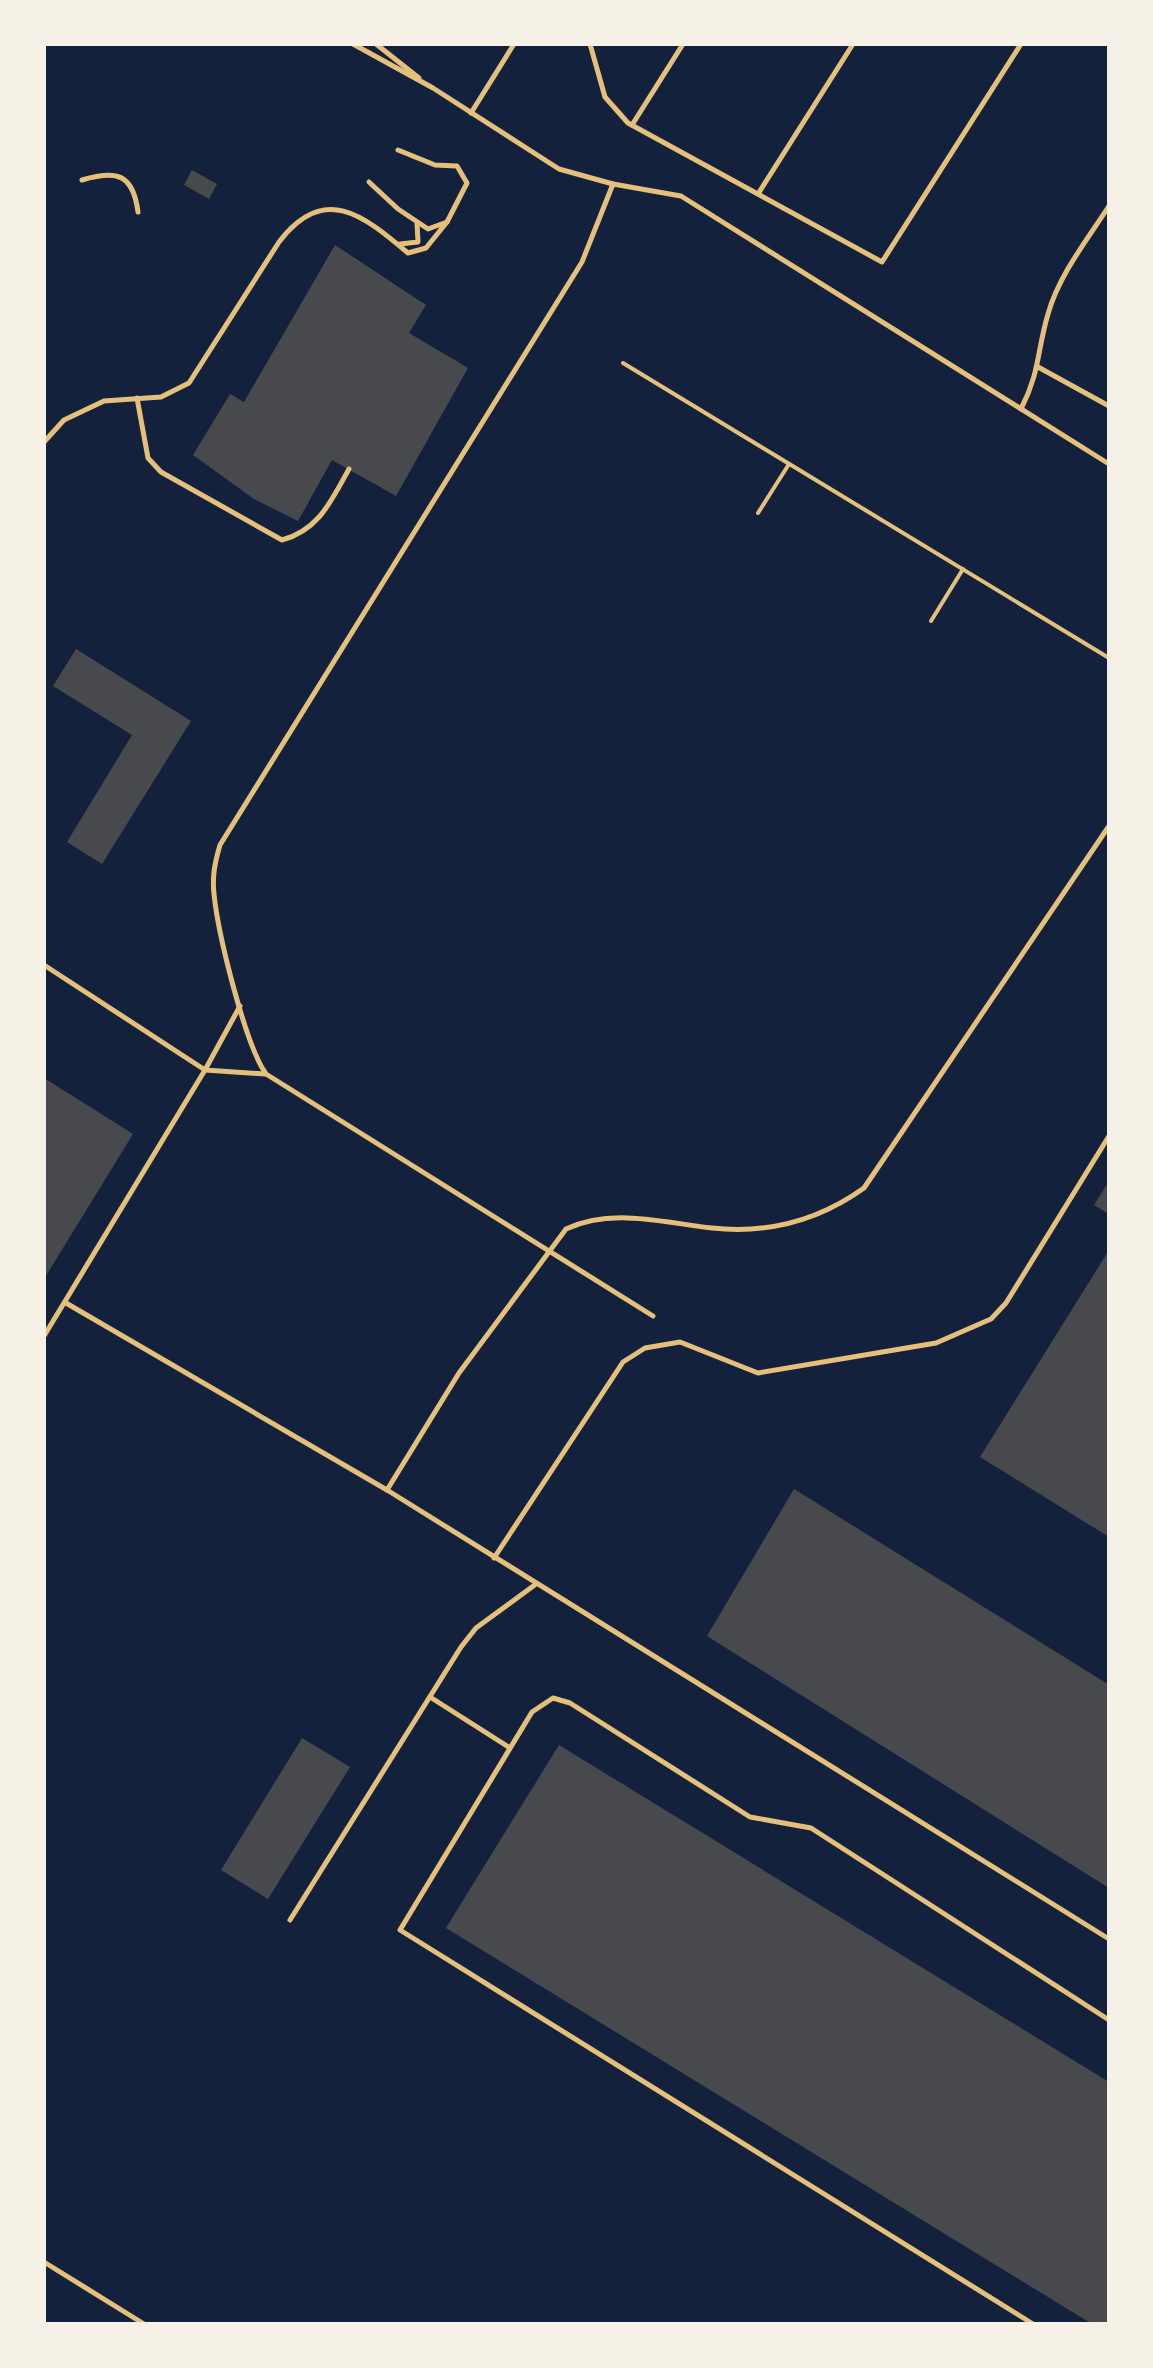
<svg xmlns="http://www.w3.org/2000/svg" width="1153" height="2368" font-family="'Public Sans',sans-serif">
  <rect width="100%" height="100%" fill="#14213d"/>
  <g fill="#48494c">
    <path d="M192 170 217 184 209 199 184 185Z"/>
    <path d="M335 245 426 305 409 333 468 368 396 496 332 460 298 521 254 499 193 455 230 394 244 402Z"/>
    <path d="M76 649 191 721 102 864 67 842 132 735 53 686Z"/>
    <path d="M44 1078 133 1134 44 1279Z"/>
    <path d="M1109 1181V1214L1094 1205Z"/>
    <path d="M1109 1250V1537L980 1457Z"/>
    <path d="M794 1489 1106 1683 1109 1678V1888L707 1636Z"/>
    <path d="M302 1738 350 1767 268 1899 221 1870Z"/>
    <path d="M559 1745 1109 2082V2324H1092L446 1928Z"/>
  </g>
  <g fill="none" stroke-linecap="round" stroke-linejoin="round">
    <g stroke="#e5c07b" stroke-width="4">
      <path d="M623 363 1109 658"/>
      <path d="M758 513 789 464"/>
      <path d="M931 621 963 569"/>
    </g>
    <g stroke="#e5c07b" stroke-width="5">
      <path d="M353 44 433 88 559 169 613 184 582 262 220 845C215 862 212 876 214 894 218 934 245 1044 266 1074L653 1316"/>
      <path d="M376 44 419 78"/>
      <path d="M590 44 605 97 628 123 882 262 1021 44"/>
      <path d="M471 113 514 44"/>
      <path d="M632 125 683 44"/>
      <path d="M82 180C116 170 133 173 138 212"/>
      <path d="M369 182 398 209 428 229 447 222 467 183 457 166 435 165 398 150"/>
      <path d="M613 184 681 196 1109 464"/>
      <path d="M758 194 853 44"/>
      <path d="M400 244 418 242 417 223"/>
      <path d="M1038 367 1109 406"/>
      <path d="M137 398 148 458 161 472 282 540C319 530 331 501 349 469"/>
      <path d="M1021 409C1040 372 1037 351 1048 314 1059 275 1087 240 1109 206"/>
      <path d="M44 442 64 420 104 401 161 397 189 383 279 242C324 183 363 215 408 253L426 248 447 222"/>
      <path d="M44 965 205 1070 44 1336"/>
      <path d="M240 1006 205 1070 265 1074"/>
      <path d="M66 1303 387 1490 1109 1939"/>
      <path d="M387 1490 459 1373 566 1229C612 1207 664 1223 712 1228 768 1234 818 1221 864 1188L1109 826"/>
      <path d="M494 1558 623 1362 645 1348 680 1342 758 1373 936 1343 991 1319 1006 1303 1109 1136"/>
      <path d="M430 1697 510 1748"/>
      <path d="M290 1920 461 1647 476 1628 536 1584"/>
      <path d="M44 2262 144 2324"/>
      <path d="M1033 2324 400 1930 532 1712 553 1698 570 1703 750 1817 811 1828 1109 2020"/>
    </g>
  </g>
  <rect width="1153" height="2368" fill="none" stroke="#f6f1e7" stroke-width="92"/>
</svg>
